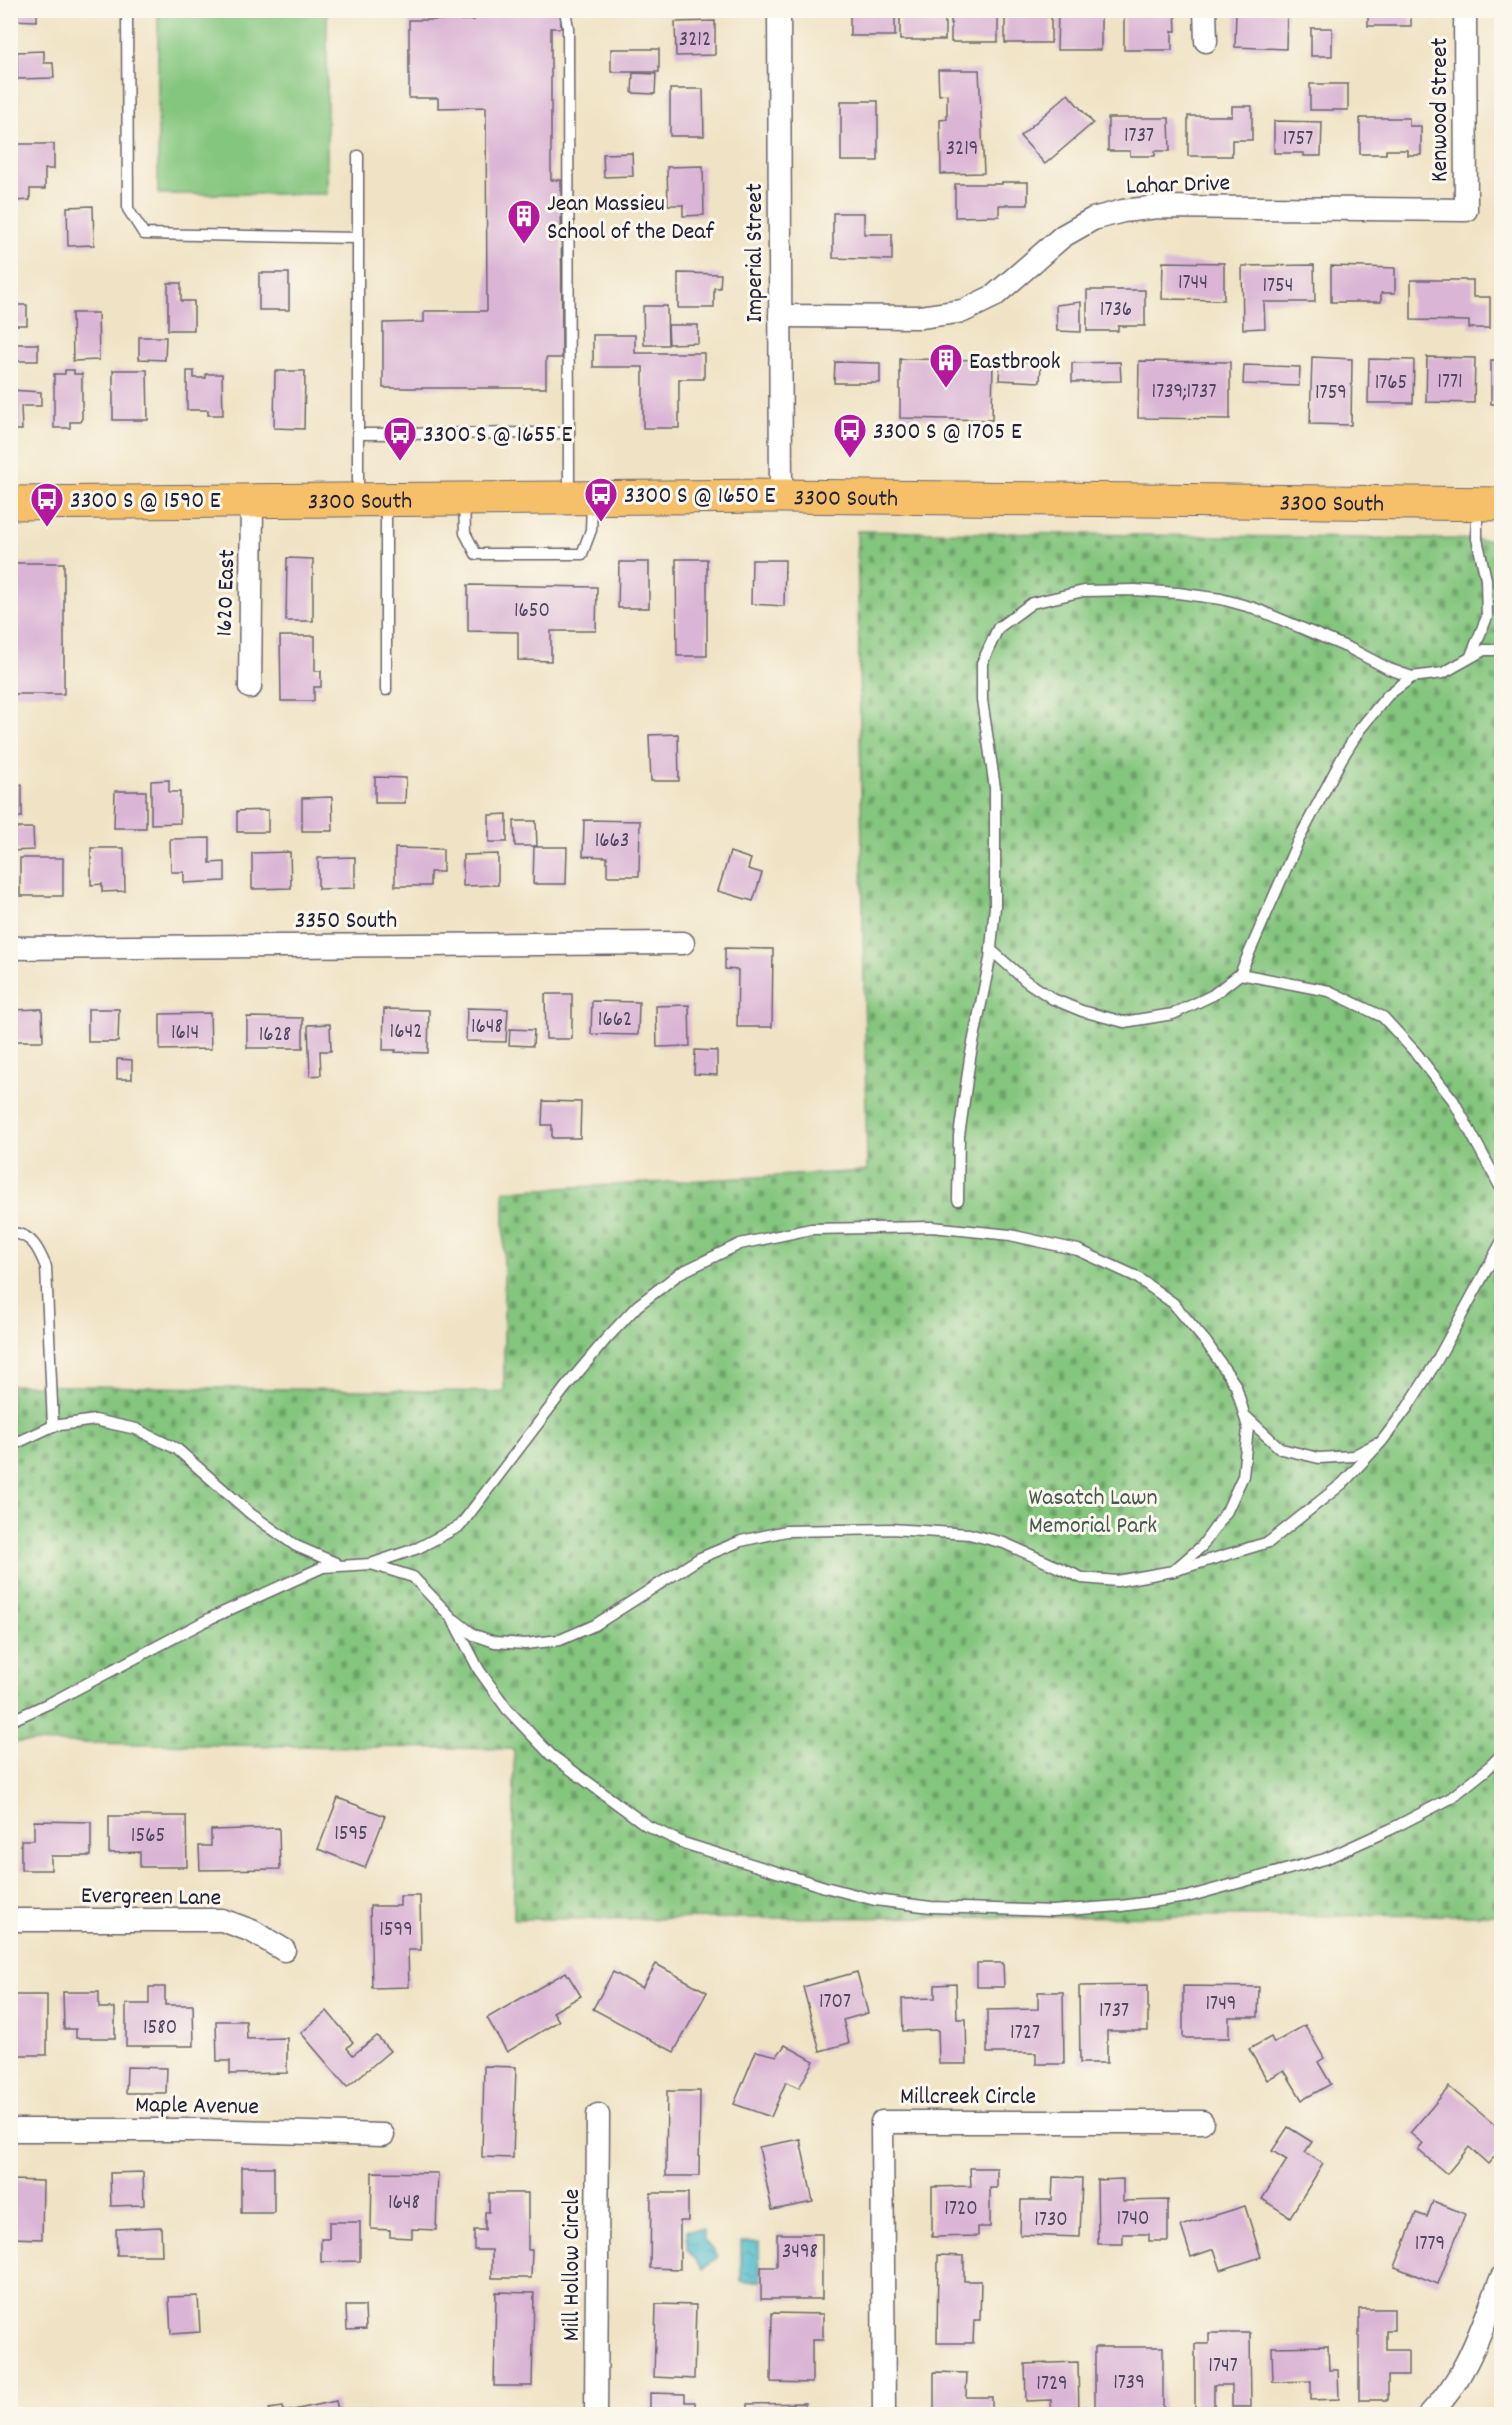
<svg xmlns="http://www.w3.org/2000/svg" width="1512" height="2425" font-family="Dekko,sans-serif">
  <defs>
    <pattern id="cemetery-stones" width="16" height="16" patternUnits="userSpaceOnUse" patternTransform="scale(1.5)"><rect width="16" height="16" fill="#84c67e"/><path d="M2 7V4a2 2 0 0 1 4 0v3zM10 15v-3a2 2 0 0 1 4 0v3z" fill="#6ca068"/></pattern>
    <pattern id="water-ripples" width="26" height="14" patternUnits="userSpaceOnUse" patternTransform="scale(1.5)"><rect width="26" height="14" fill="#4fbbca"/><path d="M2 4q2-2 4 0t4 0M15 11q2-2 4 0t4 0" fill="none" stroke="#4198a5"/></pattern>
  </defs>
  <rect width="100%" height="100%" fill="#fbf7ec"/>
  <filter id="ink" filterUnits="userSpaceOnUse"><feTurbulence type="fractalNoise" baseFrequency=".0167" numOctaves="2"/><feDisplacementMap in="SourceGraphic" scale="12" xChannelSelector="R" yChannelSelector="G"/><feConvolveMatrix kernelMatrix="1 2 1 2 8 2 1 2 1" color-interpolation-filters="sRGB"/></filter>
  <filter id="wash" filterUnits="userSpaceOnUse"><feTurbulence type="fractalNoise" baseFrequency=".008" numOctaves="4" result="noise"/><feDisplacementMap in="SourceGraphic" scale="24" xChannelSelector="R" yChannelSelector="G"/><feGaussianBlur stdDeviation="1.35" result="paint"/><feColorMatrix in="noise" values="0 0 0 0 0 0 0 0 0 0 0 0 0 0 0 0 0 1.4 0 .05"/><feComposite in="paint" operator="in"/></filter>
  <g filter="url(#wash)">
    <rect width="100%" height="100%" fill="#f0e3c5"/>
    <path fill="url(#cemetery-stones)" stroke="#53745c" stroke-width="1.5" d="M857 531 1501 540V1915L514 1919V1749L11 1742V1385L504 1392V1191L867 1171Z"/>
    <rect fill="#84c67e" stroke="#53745c" stroke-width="1.5" x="158" y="11" width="169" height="183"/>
    <g fill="url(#water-ripples)" stroke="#386e82" stroke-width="1.5">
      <path d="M687 2230H704V2240L718 2257 703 2269 687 2249Z"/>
      <path d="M741 2242H759L760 2281 741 2282Z"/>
    </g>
    <g id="blocks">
      <g fill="#dab5d5">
        <path d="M10 10H37V21L10 20Z"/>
        <path d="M474 10H561V28H551V180H561L562 358H546V388H383V323L424 322V311H487L486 107 438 108V98H409V20H474Z"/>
        <rect x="850" y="10" width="45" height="26"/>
        <rect x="900" y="10" width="45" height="30"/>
        <rect x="951" y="10" width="47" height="32"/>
        <rect x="1005" y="10" width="46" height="33"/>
        <path d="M1058 10H1101V50H1057Z"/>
        <path d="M1124 10H1175L1176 31H1172V50H1124Z"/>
        <path d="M1236 10 1287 12 1286 49 1235 47Z"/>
        <rect x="1368" y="10" width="43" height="16"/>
        <path d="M715 21V55L676 56 675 22Z"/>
        <rect x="1311" y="28" width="21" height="28"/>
        <rect x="611" y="49" width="48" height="23"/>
        <path d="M44 51V63H53L54 78 17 79V52Z"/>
        <path d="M938 70H979L984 173 941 174 940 120 947 119V94L939 95Z"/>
        <path d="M633 73 656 74 655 94 632 93Z"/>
        <rect x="1310" y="84" width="38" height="26"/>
        <path d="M670 89H703L704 136H670Z"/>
        <rect x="10" y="93" width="7" height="28"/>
        <path d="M1068 94 1093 123 1045 164 1020 136Z"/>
        <rect x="841" y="101" width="37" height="60"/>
        <path d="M1232 106H1252V140H1232V156H1188V116H1232Z"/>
        <path d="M1108 118H1169L1170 151H1155V156H1130V151H1108Z"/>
        <path d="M1360 118H1409V126H1421V155H1407V150H1386V154H1360Z"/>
        <path d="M1274 121 1322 122 1321 156H1304V153H1274Z"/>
        <path d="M10 144H54V169H45V189H30V200L15 201V180H10Z"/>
        <path d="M632 153 633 176 604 177 603 154Z"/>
        <path d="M703 166 704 215 683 216V205H668L667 167Z"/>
        <path d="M1002 182H1028V205H999V216L955 217V184H1002Z"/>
        <path d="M93 206 94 245 68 246 67 207Z"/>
        <path d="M833 213H864V234H892V260L833 258Z"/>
        <path d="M1163 262 1224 263V300L1162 299Z"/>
        <path d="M1314 265 1315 302H1264L1265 328 1243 329 1242 266Z"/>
        <path d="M1331 266 1395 268V293H1381V302H1331Z"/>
        <rect x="259" y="273" width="30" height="37"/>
        <path d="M678 273 721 274 720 288H714V308H678Z"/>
        <path d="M1411 280H1473V297H1490V328H1469V321L1411 320Z"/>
        <path d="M168 283H181V301H194V330H168Z"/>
        <path d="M1087 290H1145V326H1118V331H1087Z"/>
        <path d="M10 293H15V305H27V325H13V328H10Z"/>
        <path d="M1081 302V332L1057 331 1056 305Z"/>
        <path d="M643 306H667L668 345H644Z"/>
        <path d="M72 313H98L99 360 73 361Z"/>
        <path d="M668 325H698V343L669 344Z"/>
        <path d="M593 335H635V353H704V379H679V428H643V367H593Z"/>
        <path d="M139 337H166L165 360 139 359Z"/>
        <rect x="11" y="344" width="27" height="17"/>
        <path d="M1312 357 1352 359 1351 425 1310 424Z"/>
        <path d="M1427 357 1475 358 1474 403 1426 402Z"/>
        <path d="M900 359 993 360 992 420 900 418Z"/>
        <path d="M1369 359 1414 360 1413 403H1368Z"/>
        <rect x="1491" y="360" width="11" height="44"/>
        <path d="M1000 361 1041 363 1040 382 999 380Z"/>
        <path d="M1139 361 1230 362V419L1138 418Z"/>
        <path d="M835 362 880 363V383H834Z"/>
        <path d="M1120 362 1121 381 1072 382V363Z"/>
        <path d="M1244 365 1300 367 1299 386 1243 384Z"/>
        <path d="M65 370H74V374H82V418L80 422H70V428H54V374H65Z"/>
        <path d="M113 370H147L148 420H113Z"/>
        <path d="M187 371H194V378H206V374H222L223 415H208V410H187Z"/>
        <path d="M275 371H305L304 429 274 428Z"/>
        <path d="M10 390 41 392V406H21L22 430H10Z"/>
        <path d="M287 558 313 559V621H286Z"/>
        <path d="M676 559H707V656H677Z"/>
        <path d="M752 560H785L784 606 751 604Z"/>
        <path d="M619 562H649V608H618Z"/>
        <path d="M11 563H64V694H12Z"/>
        <path d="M468 585 597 587 596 631H551V661L518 660V632L468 631Z"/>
        <path d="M280 636H315V671H321V687H314V701H281Z"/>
        <path d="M678 734 679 781H651L649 735Z"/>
        <path d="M375 777 406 778 405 803H375Z"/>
        <path d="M169 780V792H180V823L151 824V781Z"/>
        <rect x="10" y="785" width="12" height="32"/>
        <path d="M115 791H146V828H114Z"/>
        <path d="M332 797 333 831H302V798Z"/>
        <path d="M268 810V832H237V811Z"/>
        <path d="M507 814V842H489V815Z"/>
        <path d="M584 820 640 821 639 876H607V857L583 856Z"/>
        <path d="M514 821H536L537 846H515Z"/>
        <path d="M10 828H33L34 850 10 851Z"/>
        <path d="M210 838V863L225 862V881L184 883V872H171L170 839Z"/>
        <path d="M534 847H567L566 884H533Z"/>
        <path d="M91 848H124L125 891 102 892V884L91 885Z"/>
        <path d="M395 848 443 849V872H430V886H395Z"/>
        <path d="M290 852 291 888 252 889V853Z"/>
        <path d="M730 852 751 859 748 869 762 873 753 901 718 891Z"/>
        <path d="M498 854V885L463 886V855Z"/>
        <path d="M355 857V888L318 889V858Z"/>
        <rect x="20" y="858" width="43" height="38"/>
        <path d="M725 948 773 949 772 1027H737L738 970 725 969Z"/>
        <path d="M545 994H572V1039H546Z"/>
        <path d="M592 1001 639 1002 638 1035 591 1034Z"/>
        <path d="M689 1005 690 1046 657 1047 656 1006Z"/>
        <path d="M467 1008 508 1009 506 1042 466 1041Z"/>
        <path d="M42 1009 43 1041H10V1010Z"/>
        <path d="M88 1009H119L118 1042H88Z"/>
        <path d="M384 1009 429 1010 428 1053 395 1052 396 1050H383Z"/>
        <path d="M210 1013 211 1049 160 1050V1014Z"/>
        <path d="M247 1017 303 1018V1048H247Z"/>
        <path d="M330 1024 331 1051H320L321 1075 310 1076 308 1025Z"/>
        <path d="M510 1029 534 1030 533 1046 509 1045Z"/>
        <path d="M695 1050 717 1051V1075L694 1074Z"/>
        <path d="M117 1059 132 1060V1079H117Z"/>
        <path d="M543 1101 581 1102 580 1138H552V1125H542Z"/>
        <path d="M338 1798 385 1816 365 1868 318 1849Z"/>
        <path d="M109 1816H186L187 1867H140V1852L109 1853Z"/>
        <path d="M34 1821 91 1822V1856H51V1870H21V1840H34Z"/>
        <path d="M279 1828 280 1869 200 1870 199 1846H211V1830Z"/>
        <path d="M400 1896H420L421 1950H408L409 1987 372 1988 370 1906H400Z"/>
        <path d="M977 1963H1003L1004 1987H977Z"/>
        <path d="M656 1964 707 1992 674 2052 593 2009 613 1972 642 1988Z"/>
        <path d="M566 1972 581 1996 553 2012 559 2021 507 2052 487 2018Z"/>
        <path d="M857 1972 868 2013 843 2020 849 2043 820 2051 803 1987Z"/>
        <path d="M956 1984 957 2019H966L967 2064H939L938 2030 903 2031 902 1999 935 1998V1985Z"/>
        <path d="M1148 1985V2031H1107V2063H1080L1079 1986Z"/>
        <path d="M1183 1986 1259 1987 1258 2017H1229V2038H1183Z"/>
        <path d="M149 1987H165V2005H193L194 2046H126V2004H149Z"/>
        <path d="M63 1992H99V2008H115V2038H76V2029H64Z"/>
        <path d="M1038 1992H1063L1064 2064H1036V2053H987V2010L1038 2009Z"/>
        <path d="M10 1995H47V2055H12Z"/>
        <path d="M327 2011 353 2042 347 2048 353 2055 377 2036 390 2051 347 2087 301 2033Z"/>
        <path d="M216 2021H246L247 2039 287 2038V2073L230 2074V2061H217Z"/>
        <path d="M1305 2025 1324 2058 1318 2062 1331 2084 1302 2100 1284 2070 1267 2080 1249 2049 1271 2037 1274 2043Z"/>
        <path d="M785 2045 814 2061 799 2088 786 2082 771 2117 734 2104 756 2051 777 2056Z"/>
        <path d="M484 2066 516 2067 513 2158 482 2157Z"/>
        <path d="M127 2067 167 2068 166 2093H126Z"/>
        <path d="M1449 2087 1502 2131V2148L1488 2164 1469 2147 1447 2174 1418 2150 1423 2144 1410 2133Z"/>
        <path d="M667 2091H700L699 2176H666Z"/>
        <path d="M1288 2127 1312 2142 1305 2152 1323 2164 1290 2217 1262 2199 1287 2160 1272 2151Z"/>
        <path d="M800 2139 813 2202 772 2210 759 2147Z"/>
        <rect x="241" y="2167" width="33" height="46"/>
        <path d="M970 2168H997V2188H990V2227H978V2236L932 2237V2187L971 2186Z"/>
        <path d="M143 2172 144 2205 111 2206 110 2173Z"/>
        <path d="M372 2172 438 2173 436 2230 412 2229V2238L390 2237V2230L371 2229Z"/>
        <path d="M1053 2177 1082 2178 1080 2237 1020 2235 1021 2200H1052Z"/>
        <path d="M1123 2179V2201L1168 2200V2241H1149V2234H1123V2244H1098L1097 2180Z"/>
        <path d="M10 2180 43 2181 42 2239 10 2238Z"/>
        <path d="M489 2193H528V2250H532L531 2278H492V2250H474V2230H485V2212H489Z"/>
        <path d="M651 2193H688V2221H680V2269L650 2268Z"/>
        <path d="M1433 2201 1465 2214 1438 2284 1395 2267 1416 2213 1427 2217Z"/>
        <path d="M1245 2206 1261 2257 1221 2270 1214 2249 1191 2257 1181 2226Z"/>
        <path d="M329 2222H360V2261L321 2262V2239H329Z"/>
        <path d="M161 2227 162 2255H117L116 2229Z"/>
        <path d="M777 2234H822V2299H761V2267H777Z"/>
        <path d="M938 2255 964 2256V2281H981L980 2320H974L973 2343H937Z"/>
        <path d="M496 2292 534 2293 532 2386H494Z"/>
        <path d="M198 2296 200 2332 171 2334 169 2297Z"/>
        <path d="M656 2304 696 2305 694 2379 654 2377Z"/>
        <path d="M346 2306H365L366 2329 347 2330Z"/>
        <path d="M1359 2309H1394V2330H1386V2350H1408V2376H1388V2400H1359Z"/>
        <path d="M772 2313 823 2314V2340H812V2383L771 2382Z"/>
        <path d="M1209 2333H1250L1251 2407H1232V2385H1214V2407L1195 2408V2344H1209Z"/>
        <path d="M1328 2346 1329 2370H1338L1339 2399 1311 2400V2381L1273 2382 1272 2347Z"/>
        <rect x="1095" y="2347" width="68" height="67"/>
        <path d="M1078 2362 1079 2414H1052L1051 2400 1026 2401 1025 2364Z"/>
        <path d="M934 2372 967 2373 966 2397H992V2414H934Z"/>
        <path d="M650 2393 685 2394V2402H695V2414H650Z"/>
        <path d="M336 2401 339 2414H270L269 2409 283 2407 284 2412Z"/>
        <path d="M805 2403V2414H748V2404Z"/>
      </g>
    </g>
  </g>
  <g filter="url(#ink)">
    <use href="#blocks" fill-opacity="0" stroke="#6a666b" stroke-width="1.5"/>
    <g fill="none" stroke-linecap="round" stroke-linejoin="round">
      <g stroke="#6a666b" stroke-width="13">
        <g id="lane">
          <path d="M127 10 128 209 144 234 358 238"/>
          <path d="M565 10 568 28 569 496"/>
          <path d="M358 156V497"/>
          <path d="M358 434 569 433"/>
          <path d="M464 501 465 533 476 554H582L591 530 592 502"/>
          <path d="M386 504V690"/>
          <path d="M1471 656 1487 617 1486 579 1477 539V508"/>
          <path d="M991 950 1026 981 1053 999 1082 1011 1124 1022 1173 1014 1213 995 1240 974 1299 839 1342 758 1360 729 1388 695 1412 677"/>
          <path d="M1240 974 1329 991 1383 1017 1416 1053 1453 1100 1502 1190"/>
          <path d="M958 1200 959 1136 970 1058 990 959 995 906V788L982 700V663L998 628 1032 603 1084 591 1135 590 1178 593 1221 599 1254 608 1351 649 1389 669 1412 677 1443 673 1484 650H1502"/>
          <path d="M10 1233C32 1233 39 1250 46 1267L53 1426"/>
          <path d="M1244 1415 1281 1449 1319 1458 1353 1456 1376 1444"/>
          <path d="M10 1446 53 1426 95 1420 136 1429 177 1449 251 1514 296 1546 336 1563"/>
          <path d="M371 1564 418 1548 460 1526 565 1388 606 1339 637 1306 680 1273 740 1244 811 1229 932 1227 1010 1235 1078 1250 1135 1276 1173 1303 1206 1342 1236 1386 1248 1428 1243 1476 1227 1511 1202 1546 1173 1571"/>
          <path d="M455 1620 474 1635 495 1642 525 1644 560 1640 595 1625 700 1558 741 1541 786 1531 891 1529 969 1534 1004 1543 1082 1578 1117 1581 1173 1571 1269 1542 1343 1483 1382 1441 1407 1408 1435 1364 1502 1241"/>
          <path d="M10 1721 54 1701 211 1618 323 1567 371 1564 413 1577 452 1618 479 1670 507 1709 551 1755 646 1825 683 1843 825 1887 875 1900 931 1907 1052 1911 1121 1906 1187 1897 1325 1859 1391 1829 1451 1798 1486 1770 1502 1754"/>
        </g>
      </g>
      <g stroke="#6a666b" stroke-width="25">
        <g id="street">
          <path d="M779 10 781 496"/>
          <path d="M1205 10 1206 41"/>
          <path d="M780 316 920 317 963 311 994 296 1063 236 1093 219 1123 211 1158 207 1466 210 1465 10"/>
          <path d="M250 687 252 501"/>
          <path d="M10 948 683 943"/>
          <path d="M10 1920H222L252 1931 284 1950"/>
          <path d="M10 2130H201L383 2135"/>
          <path d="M596 2414 598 2115"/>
          <path d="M884 2414 882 2122H1202"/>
          <path d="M1430 2414C1468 2376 1482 2326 1502 2277"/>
        </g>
      </g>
      <g stroke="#6a666b" stroke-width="35">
        <g id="primary">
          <path id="s1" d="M10 503 781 496 1502 504"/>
        </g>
      </g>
      <use href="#lane" stroke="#fff" stroke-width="10"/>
      <use href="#street" stroke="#fff" stroke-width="22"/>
      <use href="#primary" stroke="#f6c06b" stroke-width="33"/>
    </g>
  </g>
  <defs>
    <g id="building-pin" transform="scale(1.725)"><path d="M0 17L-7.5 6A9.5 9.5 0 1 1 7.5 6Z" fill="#b5179e" stroke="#fbf7ec"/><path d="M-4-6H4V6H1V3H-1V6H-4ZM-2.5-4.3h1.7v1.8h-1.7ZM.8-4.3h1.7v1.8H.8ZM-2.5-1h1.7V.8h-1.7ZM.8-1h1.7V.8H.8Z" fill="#fff"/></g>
    <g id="bus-pin" transform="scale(1.725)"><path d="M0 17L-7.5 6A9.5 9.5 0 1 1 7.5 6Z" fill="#b5179e" stroke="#fbf7ec"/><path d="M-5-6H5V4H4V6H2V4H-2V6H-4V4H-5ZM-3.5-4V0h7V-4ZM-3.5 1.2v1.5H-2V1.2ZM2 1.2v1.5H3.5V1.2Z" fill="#fff"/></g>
  </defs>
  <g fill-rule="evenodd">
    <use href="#building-pin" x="524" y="216"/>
    <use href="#building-pin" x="946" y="360"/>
    <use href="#bus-pin" x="850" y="430"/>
    <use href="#bus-pin" x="400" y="433"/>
    <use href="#bus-pin" x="601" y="494"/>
    <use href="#bus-pin" x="47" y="499"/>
  </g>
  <g text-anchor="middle" stroke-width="6" stroke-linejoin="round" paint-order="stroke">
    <g font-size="21" fill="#504762">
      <text x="695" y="45">3212</text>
      <text x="1139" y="141">1737</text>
      <text x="1298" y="144">1757</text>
      <text x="962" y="154">3219</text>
      <text x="1193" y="288">1744</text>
      <text x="1278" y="291">1754</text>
      <text x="1116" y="315">1736</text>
      <text x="1450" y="387">1771</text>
      <text x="1391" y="388">1765</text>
      <text x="1184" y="397">1739;1737</text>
      <text x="1331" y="398">1759</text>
      <text x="532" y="616">1650</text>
      <text x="612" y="846">1663</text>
      <text x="615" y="1025">1662</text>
      <text x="487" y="1032">1648</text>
      <text x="406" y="1037">1642</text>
      <text x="185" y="1038">1614</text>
      <text x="275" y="1040">1628</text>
      <text x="351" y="1839">1595</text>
      <text x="148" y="1841">1565</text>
      <text x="396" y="1935">1599</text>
      <text x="835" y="2007">1707</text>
      <text x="1221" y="2009">1749</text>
      <text x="1114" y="2016">1737</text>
      <text x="160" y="2033">1580</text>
      <text x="1025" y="2038">1727</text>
      <text x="404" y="2208">1648</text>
      <text x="961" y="2214">1720</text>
      <text x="1133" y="2224">1740</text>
      <text x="1051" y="2225">1730</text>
      <text x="1430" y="2249">1779</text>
      <text x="800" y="2257">3498</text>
      <text x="1223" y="2371">1747</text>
      <text x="1129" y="2388">1739</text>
      <text x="1052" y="2389">1729</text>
    </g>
    <g font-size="24" fill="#22223b" stroke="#fbf7ec">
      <text transform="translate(1438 110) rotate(-90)" y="8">Kenwood Street</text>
      <text transform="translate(1178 183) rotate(-2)" y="8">Lahar Drive</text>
      <text transform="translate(753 253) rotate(-90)" y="8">Imperial Street</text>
      <text dy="8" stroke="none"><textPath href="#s1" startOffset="836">3300 South</textPath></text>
      <text dy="8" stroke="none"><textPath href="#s1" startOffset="350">3300 South</textPath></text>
      <text dy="8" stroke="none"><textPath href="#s1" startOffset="1322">3300 South</textPath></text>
      <text transform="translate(224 593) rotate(-88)" y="8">1620 East</text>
      <text x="346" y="927">3350 South</text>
      <text transform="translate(151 1895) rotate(1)" y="8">Evergreen Lane</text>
      <text x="968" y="2103">Millcreek Circle</text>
      <text transform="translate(197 2104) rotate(1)" y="8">Maple Avenue</text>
      <text transform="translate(570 2265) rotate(-90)" y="8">Mill Hollow Circle</text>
    </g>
    <g font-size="24" fill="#22223b" stroke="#fbf7ec" text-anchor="start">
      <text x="547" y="210">Jean Massieu<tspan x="547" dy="28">School of the Deaf</tspan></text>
      <text x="969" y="368">Eastbrook</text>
      <text x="873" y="438">3300 S @ 1705 E</text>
      <text x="423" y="441">3300 S @ 1655 E</text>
      <text x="624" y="502">3300 S @ 1650 E</text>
      <text x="70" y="507">3300 S @ 1590 E</text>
    </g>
    <g font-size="24" fill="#445b52" stroke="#fbf7ec">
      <text x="1093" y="1504">Wasatch Lawn<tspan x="1093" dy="28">Memorial Park</tspan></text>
    </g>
  </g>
  <rect width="1512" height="2425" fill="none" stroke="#fbf7ec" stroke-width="36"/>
</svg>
